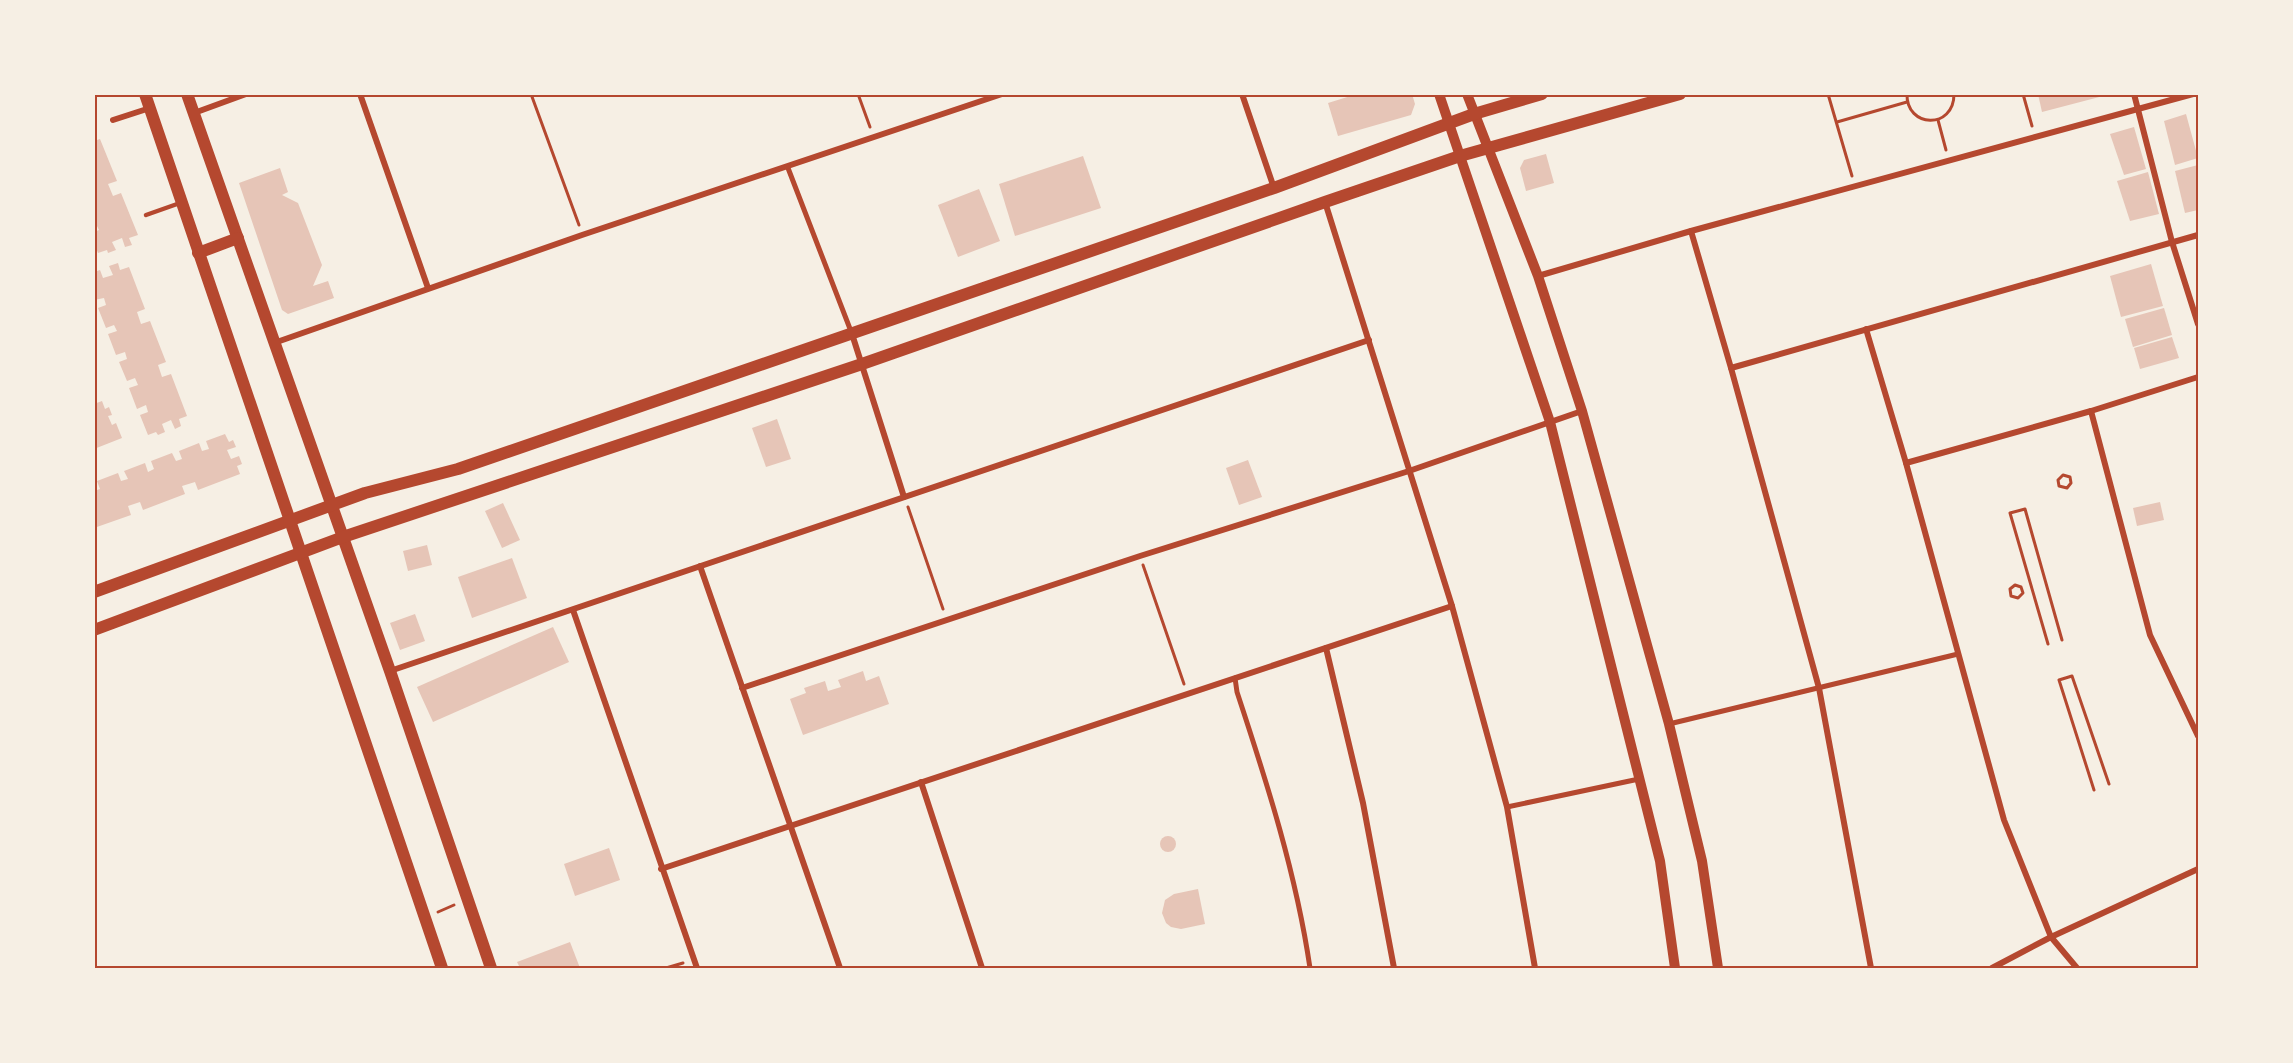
<svg xmlns="http://www.w3.org/2000/svg" width="2293" height="1063" font-family="Ubuntu,sans-serif">
  <rect width="100%" height="100%" fill="#f6efe4"/>
  <g fill="#e6c5b7">
    <path d="M1357 94H1412L1415 104 1411 115 1338 136 1328 103Z"/>
    <path d="M2038 94H2107V95L2042 112Z"/>
    <path d="M2186 114 2198 158 2175 165 2164 121Z"/>
    <path d="M2134 127 2146 169 2124 175 2110 134Z"/>
    <path d="M100 139 117 181 108 184 113 196 121 193 138 235 129 238 132 245 125 247 122 238 112 242 116 250 108 253 107 250 98 253 94 243V232L99 230 96 224 94 225V141Z"/>
    <path d="M1546 154 1554 183 1526 191 1520 168 1524 160Z"/>
    <path d="M1083 156 1101 208 1015 236 999 184Z"/>
    <path d="M2198 165V210L2185 213 2175 171Z"/>
    <path d="M280 168 288 192 282 195 298 203 322 265 313 286 328 281 334 298 288 314 282 310 239 183Z"/>
    <path d="M2148 172 2159 214 2130 221 2117 181Z"/>
    <path d="M979 189 1000 241 958 257 938 205Z"/>
    <path d="M118 263 120 270 129 267 145 309 137 312 141 324 150 321 166 362 158 365 162 377 171 374 187 416 179 419 181 426 175 429 171 420 162 424 165 432 158 435 156 432 148 435 140 415 148 412 146 405 137 409 129 388 138 385 135 378 127 381 119 362 127 359 125 352 116 355 108 334 117 331 114 325 106 328 98 308 106 305 104 298 94 300V272L100 270 103 278 113 275 109 266Z"/>
    <path d="M2151 264 2163 306 2121 317 2110 276Z"/>
    <path d="M2164 308 2172 335 2133 347 2125 319Z"/>
    <path d="M2172 337 2179 358 2140 369 2134 348Z"/>
    <path d="M102 401 105 409 109 407 112 415 108 416 112 425 116 423 122 438 94 449V404Z"/>
    <path d="M777 419 791 459 766 467 752 428Z"/>
    <path d="M225 434 229 442 233 440 236 447 227 450 231 459 239 456 242 464 237 466 240 474 198 490 195 482 182 486 185 494 143 510 140 502 128 506 131 515 94 528V491L100 489 97 481 118 473 121 481 128 479 124 471 145 463 148 472 154 469 151 461 172 453 176 461 182 459 179 451 199 443 202 451 209 449 206 441Z"/>
    <path d="M1248 460 1262 497 1239 505 1226 468Z"/>
    <path d="M2160 502 2164 520 2137 526 2133 508Z"/>
    <path d="M503 503 520 540 502 548 485 511Z"/>
    <path d="M427 545 432 565 408 571 403 551Z"/>
    <path d="M512 558 527 598 472 618 458 577Z"/>
    <path d="M415 614 425 641 400 650 390 623Z"/>
    <path d="M553 627 569 662 433 722 417 687Z"/>
    <path d="M863 671 866 681 879 676 889 704 803 735 790 699 806 693 804 688 825 681 828 691 841 687 838 680Z"/>
    <circle cx="1168" cy="844" r="8"/>
    <path d="M609 848 620 880 575 896 564 864Z"/>
    <path d="M1198 889 1205 924 1181 929 1171 927 1166 923 1162 913 1165 900 1174 894Z"/>
    <path d="M570 942 580 968H520L517 962Z"/>
  </g>
  <g fill="none" stroke-linecap="round" stroke-linejoin="round">
    <g stroke="#b5482f" stroke-width="3">
      <path d="M531 94 579 225"/>
      <path d="M858 94 870 127"/>
      <path d="M1828 94 1852 176"/>
      <path d="M1907 94C1906 128 1954 130 1954 94"/>
      <path d="M2023 94 2032 126"/>
      <path d="M1938 120 1946 150"/>
      <path d="M1837 122 1907 102"/>
      <path d="M2063 475 2070 477 2071 483 2067 488 2059 486 2058 480Z"/>
      <path d="M908 507 943 609"/>
      <path d="M1143 565 1184 684"/>
      <path d="M2015 585 2021 587 2023 593 2018 598 2011 596 2010 589Z"/>
      <path d="M2048 644 2010 513 2025 509 2062 640"/>
      <path d="M2094 790 2059 680 2072 676 2109 784"/>
      <path d="M438 912 454 905"/>
      <path d="M666 968 683 963"/>
    </g>
    <path stroke="#b5482f" stroke-width="4.5" d="M146 215 180 203"/>
    <g stroke="#b5482f" stroke-width="5">
      <path d="M788 168 852 334"/>
      <path d="M1235 678 1237 692C1267 783 1296 873 1310 968"/>
      <path d="M1669 724 1958 654"/>
      <path d="M1507 807 1639 779"/>
    </g>
    <g stroke="#b5482f" stroke-width="6">
      <path d="M360 94 428 288"/>
      <path d="M1242 94 1274 188"/>
      <path d="M2134 94 2172 242 2198 324"/>
      <path d="M194 113 246 94"/>
      <path d="M113 120 150 108"/>
      <path d="M1325 202 1452 606 1507 807 1535 968"/>
      <path d="M1691 231 1731 368 1819 688 1871 968"/>
      <path d="M1538 276 1691 231 2193 94"/>
      <path d="M1866 329 1906 463 2004 820 2051 937 2077 968"/>
      <path d="M852 334 904 497"/>
      <path d="M274 343 582 235 1002 94"/>
      <path d="M1731 368 2198 235"/>
      <path d="M2091 411 2150 635 2198 736"/>
      <path d="M1906 463 2091 411 2198 377"/>
      <path d="M700 566 840 968"/>
      <path d="M573 610 697 968"/>
      <path d="M1326 648 1363 803 1394 968"/>
      <path d="M390 671 1369 340"/>
      <path d="M742 688 1140 556 1409 471 1582 411"/>
      <path d="M921 782 982 968"/>
      <path d="M661 869 1452 606"/>
      <path d="M1992 968 2051 937 2198 869"/>
    </g>
    <g stroke="#b5482f" stroke-width="10">
      <path d="M1439 94 1550 422 1660 861 1675 968"/>
      <path d="M1467 94 1538 276 1582 411 1669 724 1702 861 1718 968"/>
    </g>
    <g stroke="#b5482f" stroke-width="12">
      <path d="M145 94 442 968"/>
      <path d="M187 94 390 671 491 968"/>
      <path d="M198 253 238 238"/>
      <path d="M94 592 365 493 458 469 1274 188 1474 114 1542 94"/>
      <path d="M94 630 343 537 862 364 1325 202 1460 156 1680 94"/>
    </g>
  </g>
  <rect width="2293" height="1063" fill="none" stroke="#f6efe4" stroke-width="192"/>
  <rect x="96" y="96" width="2101" height="871" fill="none" stroke="#b5482f" stroke-width="2"/>
</svg>
